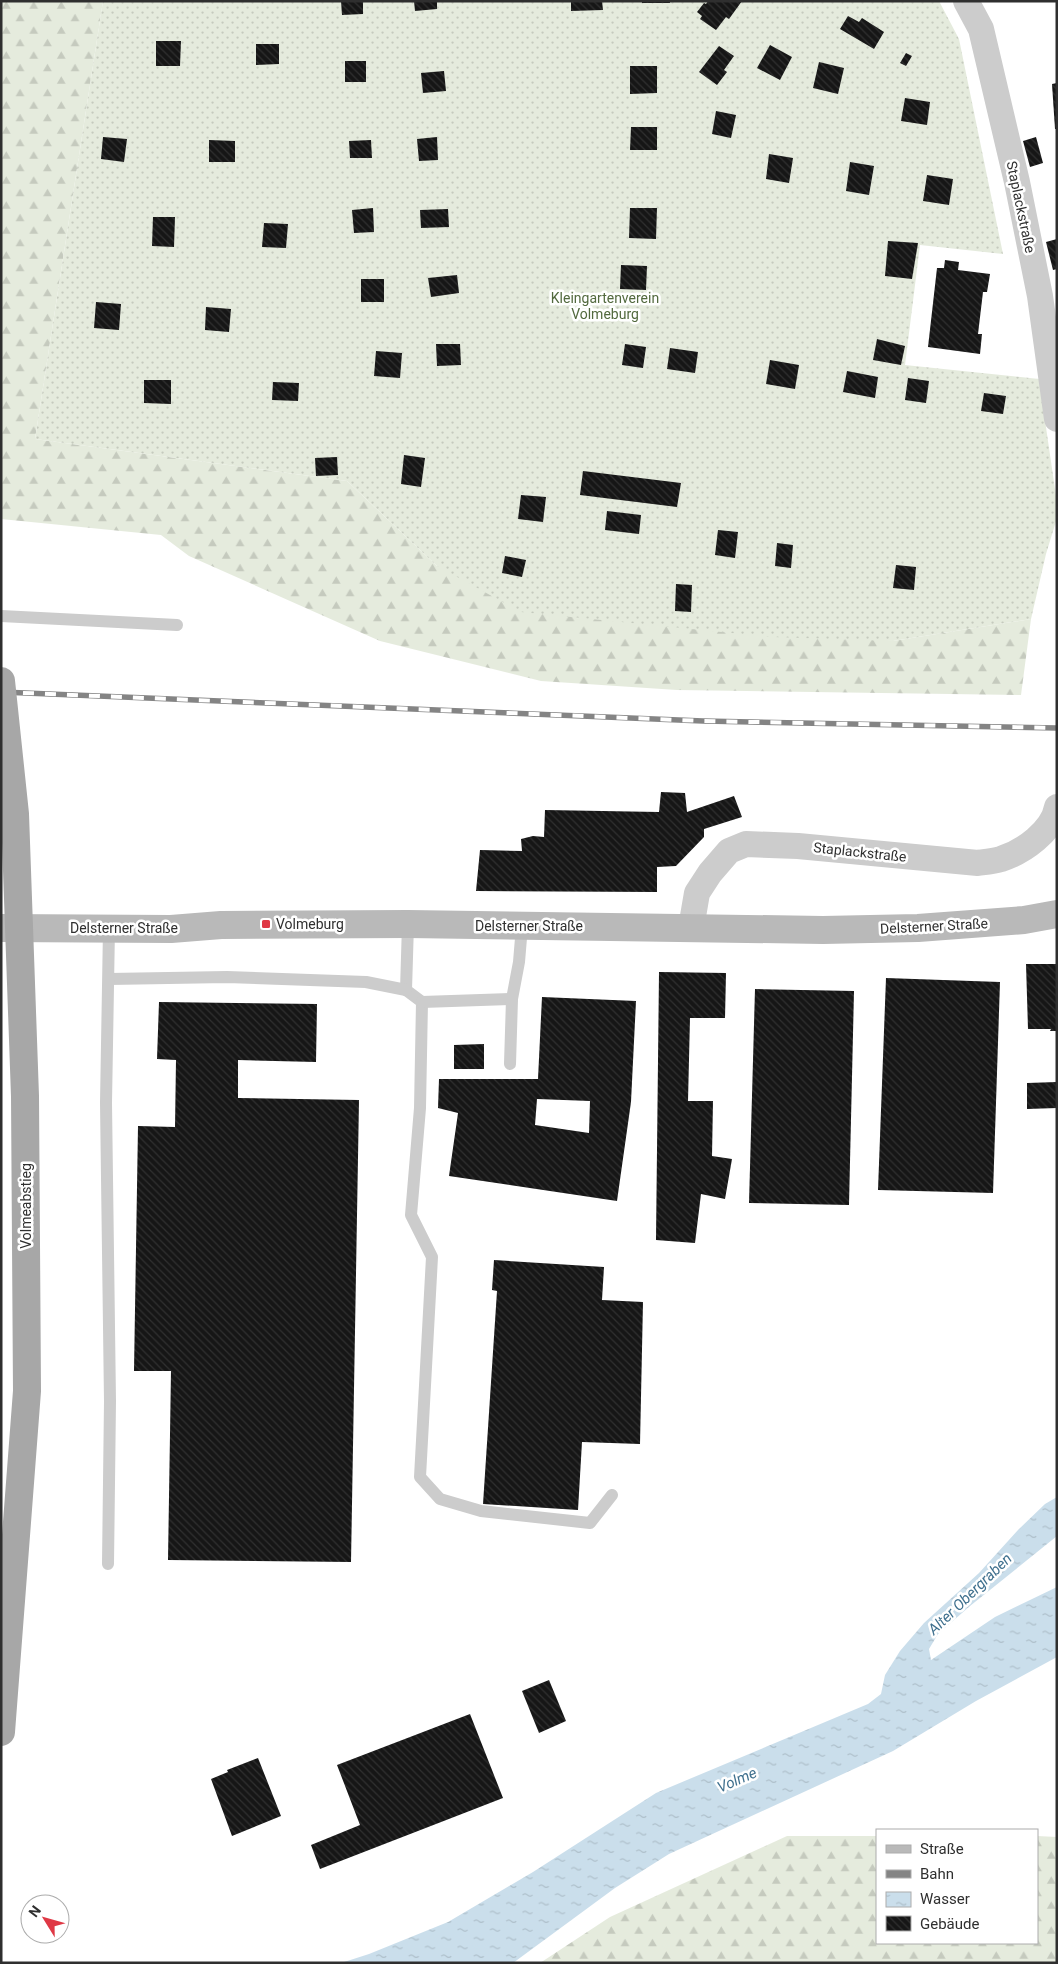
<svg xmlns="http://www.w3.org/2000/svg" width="1058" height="1964" font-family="Roboto,sans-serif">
  <defs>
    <pattern id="forest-firs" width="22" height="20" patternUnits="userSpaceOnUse" patternTransform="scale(1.25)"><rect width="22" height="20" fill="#e5ebdd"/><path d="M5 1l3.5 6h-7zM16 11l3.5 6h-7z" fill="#c5cabe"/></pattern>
    <pattern id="garden-dots" width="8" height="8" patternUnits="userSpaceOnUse" patternTransform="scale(1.25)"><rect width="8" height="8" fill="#e5ebdd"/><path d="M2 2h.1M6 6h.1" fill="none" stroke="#c5cabe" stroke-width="1.8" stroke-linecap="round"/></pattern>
    <pattern id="water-ripples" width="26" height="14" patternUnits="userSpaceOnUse" patternTransform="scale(1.25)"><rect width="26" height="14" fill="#cadeeb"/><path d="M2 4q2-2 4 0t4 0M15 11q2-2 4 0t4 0" fill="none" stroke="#aebfca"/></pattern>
    <pattern id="building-back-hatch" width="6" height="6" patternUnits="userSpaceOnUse" patternTransform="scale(1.25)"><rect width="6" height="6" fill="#161616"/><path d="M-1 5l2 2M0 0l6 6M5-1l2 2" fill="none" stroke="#303030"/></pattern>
  </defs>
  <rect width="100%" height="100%" fill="#fff"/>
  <g fill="url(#forest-firs)">
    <path d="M1 1H103L35 439 347 481 437 566 893 641 1031 619 1021 695 677 690 541 681 380 641 189 556 161 535 1 519Z"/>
    <path d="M787 1836H877V1943H1037V1836L1057 1837V1963H540L610 1917Z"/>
  </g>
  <path fill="url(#garden-dots)" d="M103 1H939L959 39 1003 254 920 245 905 365 1039 379 1057 503V518L1046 554 1031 619 893 641 772 637 521 612 437 566 347 481 35 439Z"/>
  <path fill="url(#water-ripples)" d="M1057 1497V1536L970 1606 938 1634 929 1649 931 1660 995 1617 1057 1587V1657L976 1701 893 1751 669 1854 615 1888 513 1963H341L369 1954 448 1922 533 1872 656 1793 868 1704 881 1694 885 1675 900 1651 924 1623 979 1573 1018 1530 1045 1504Z"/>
  <g fill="url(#building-back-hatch)" fill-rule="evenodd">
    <path d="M341 1H363V14L342 15Z"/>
    <path d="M414 1H437V9L415 11Z"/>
    <path d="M571 1H602L603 10 571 11Z"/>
    <rect x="642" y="1" width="28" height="2"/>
    <path d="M708 1H742L729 19 726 17 716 30 700 19 702 16 697 12 704 3 706 4Z"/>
    <path d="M848 16 859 22 862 18 884 32 874 49 840 29Z"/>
    <path d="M156 41H181L180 66H156Z"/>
    <path d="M256 44H279V64L256 65Z"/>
    <path d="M770 45 792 57 780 80 757 68Z"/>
    <path d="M719 46 734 56 724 70 727 72 717 85 699 72Z"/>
    <path d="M906 53 912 56 906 66 900 63Z"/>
    <rect x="345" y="61" width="21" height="21"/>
    <path d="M819 62 844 68 838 94 813 88Z"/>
    <path d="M630 66H657V93L630 94Z"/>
    <path d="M444 71 446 91 423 93 421 73Z"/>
    <path d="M1057 83V129H1055L1052 84Z"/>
    <path d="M905 98 930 102 927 125 901 121Z"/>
    <path d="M716 111 736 115 731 138 712 134Z"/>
    <path d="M631 127H657V150H630Z"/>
    <path d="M103 137 127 139 124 162 101 159Z"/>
    <path d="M437 137 438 160 419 161 417 139Z"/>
    <path d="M1036 137 1043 163 1030 167 1023 141Z"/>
    <path d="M209 140 235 141V162H209Z"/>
    <path d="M371 140 372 158H350L349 141Z"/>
    <path d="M769 154 793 158 789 183 766 179Z"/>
    <path d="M850 162 874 166 869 195 846 191Z"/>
    <path d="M927 175 953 179 949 205 923 201Z"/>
    <path d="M373 208 374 232 354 233 352 210Z"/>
    <path d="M630 208H657L656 239 629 238Z"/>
    <path d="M448 209 449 227 421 228 420 210Z"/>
    <path d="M153 217H175L174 247 152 246Z"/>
    <path d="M264 223 288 224 286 248 262 247Z"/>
    <path d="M1057 239V269L1053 270 1046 242Z"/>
    <path d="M888 241 918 243 912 279 885 276Z"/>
    <path d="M945 260 959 262 958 270 990 274 987 292H983L978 334H982L980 354 928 347 937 268H944Z"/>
    <path d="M621 265 647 266 646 290 620 289Z"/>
    <path d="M457 275 459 293 431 297 428 278Z"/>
    <rect x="361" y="279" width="23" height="23"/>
    <path d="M96 302 121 304 119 330 94 328Z"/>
    <path d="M206 307 231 309 229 332 205 330Z"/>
    <path d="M877 339 905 346 901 365 873 360Z"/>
    <path d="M436 344H460L461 365 437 366Z"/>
    <path d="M625 344 646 347 643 368 622 365Z"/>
    <path d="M670 348 698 352 695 373 667 369Z"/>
    <path d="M376 351 402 353 400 378 374 376Z"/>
    <path d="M770 360 799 365 795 389 766 384Z"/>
    <path d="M847 371 878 377 875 398 843 392Z"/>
    <path d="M908 378 929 381 926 403 905 400Z"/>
    <path d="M144 380H171V404L144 403Z"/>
    <path d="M273 382 299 383 298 401 272 400Z"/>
    <path d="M984 393 1006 396 1003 414 981 411Z"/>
    <path d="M404 455 425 458 421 487 401 484Z"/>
    <path d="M337 457 338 475 316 476 315 458Z"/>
    <path d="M583 471 681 483 677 507 580 495Z"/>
    <path d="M521 495 546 497 543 522 518 519Z"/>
    <path d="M607 511 641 515 639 534 605 530Z"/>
    <path d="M718 530 738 532 735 558 715 555Z"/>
    <path d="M777 543 793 545 791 568 775 566Z"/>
    <path d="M505 556 526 560 522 577 502 573Z"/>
    <path d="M896 565 916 567 914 590 893 588Z"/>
    <path d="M676 584 692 585 691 612 675 611Z"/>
    <path d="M661 792 685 793 687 812 734 796 742 817 704 829V837L676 866 657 867V892L476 891 480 850 522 851 521 839 533 836 544 837 545 810 659 812Z"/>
    <path d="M1026 964H1057V1031H1050L1051 1029H1028Z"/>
    <path d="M659 972 726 973 725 1018H690L688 1101H713L712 1156 732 1159 725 1199 701 1194 695 1243 656 1240Z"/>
    <path d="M886 978 1000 982 993 1193 878 1190Z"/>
    <path d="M755 989 854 991 849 1205 749 1203Z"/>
    <path d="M542 997 636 1001 631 1102 617 1201 449 1176 458 1113 438 1108 439 1079H538ZM537 1099 590 1101 589 1133 535 1125Z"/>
    <path d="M159 1002 317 1004 316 1062 238 1060V1098L359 1100 351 1562 168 1560 171 1371H134L138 1126 175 1127 176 1060 157 1059Z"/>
    <path d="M484 1044V1069H454V1045Z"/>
    <path d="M1057 1082V1108L1027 1109V1083Z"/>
    <path d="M494 1260 604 1267 602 1300 643 1302 640 1444 582 1442 578 1510 483 1504 497 1291 492 1290Z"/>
    <path d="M549 1680 566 1721 539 1733 522 1691Z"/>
    <path d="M470 1714 503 1798 320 1869 311 1845 360 1825 337 1765Z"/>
    <path d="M258 1758 281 1816 232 1836 211 1779 228 1772 227 1770Z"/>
  </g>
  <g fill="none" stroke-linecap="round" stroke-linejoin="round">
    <g stroke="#ccc" stroke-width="12">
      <path d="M1 616 177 625"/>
      <path d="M408 924 406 990 422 1002 420 1108 411 1215 432 1257 420 1477 440 1499 481 1511 590 1523 612 1495"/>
      <path d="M109 979 227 977 366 982 406 990"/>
      <path d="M422 1002 512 999"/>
      <path d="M510 1064 512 999 519 962 522 926"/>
      <path d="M108 1564 110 1401 106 1103 109 928"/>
    </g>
    <g stroke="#ccc" stroke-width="26">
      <path d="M966 1 981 29 1017 182 1040 296 1057 419"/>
      <path d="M691 928 697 893 710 873 729 851 746 844 798 846 978 863C985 862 994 861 1001 859 1023 852 1053 831 1057 807"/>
    </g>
    <path stroke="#b9b9b9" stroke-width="28" d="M1 928 171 929 221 925 408 924 823 930 918 928 1024 920 1057 914"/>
    <g stroke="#848484" stroke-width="5.5">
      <path id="rail" d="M1 692 703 721 1057 728"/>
    </g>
    <use href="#rail" stroke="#fff" stroke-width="4" stroke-dasharray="11" stroke-linecap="butt"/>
    <path stroke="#a7a7a7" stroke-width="28" d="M1 681 15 814 25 1096 27 1391 1 1732"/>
  </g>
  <rect fill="#df3845" stroke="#fff" stroke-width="2" x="261" y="919" width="10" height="10" rx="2.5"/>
  <g text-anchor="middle" stroke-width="5" stroke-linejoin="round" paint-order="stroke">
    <g font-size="14" fill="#2f2f2f" stroke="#fff">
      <text transform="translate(1021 207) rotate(78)" y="5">Staplackstraße</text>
      <text transform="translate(860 852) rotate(6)" y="5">Staplackstraße</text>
      <text x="529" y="931">Delsterner Straße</text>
      <text transform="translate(934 926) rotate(-3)" y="5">Delsterner Straße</text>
      <text x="124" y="933">Delsterner Straße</text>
      <text transform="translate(26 1206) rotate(-90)" y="5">Volmeabstieg</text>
    </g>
    <g font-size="14" fill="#52693e" stroke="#fff">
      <text x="605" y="303">Kleingartenverein<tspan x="605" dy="16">Volmeburg</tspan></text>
    </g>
    <g font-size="14" fill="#2f2f2f" stroke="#fff" text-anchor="start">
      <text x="276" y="929">Volmeburg</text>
    </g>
    <g font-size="15" font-style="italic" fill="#3f708e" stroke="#fff">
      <text transform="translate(970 1594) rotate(-44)" y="5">Alter Obergraben</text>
      <text transform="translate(737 1780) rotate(-23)" y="5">Volme</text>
    </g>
  </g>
  <rect width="1058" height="1964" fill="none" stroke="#2f2f2f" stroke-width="5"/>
  <rect x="876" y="1829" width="162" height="115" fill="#ffffff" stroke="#acacac"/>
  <rect x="886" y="1845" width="25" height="8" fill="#b9b9b9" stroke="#acacac"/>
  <text x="920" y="1854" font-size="15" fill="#2f2f2f">Straße</text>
  <rect x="886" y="1870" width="25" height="8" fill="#848484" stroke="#acacac"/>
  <text x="920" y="1879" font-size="15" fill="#2f2f2f">Bahn</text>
  <rect x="886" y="1892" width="25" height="15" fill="url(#water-ripples)" stroke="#acacac"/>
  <text x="920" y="1904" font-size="15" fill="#2f2f2f">Wasser</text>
  <rect x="886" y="1916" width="25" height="15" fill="url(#building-back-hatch)" stroke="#acacac"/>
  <text x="920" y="1929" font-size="15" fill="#2f2f2f">Gebäude</text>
  <g transform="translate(45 1919) rotate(307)"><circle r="24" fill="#ffffff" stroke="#acacac"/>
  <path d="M0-4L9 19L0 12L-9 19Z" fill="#df3845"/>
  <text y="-8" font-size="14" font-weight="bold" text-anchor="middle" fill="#2f2f2f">N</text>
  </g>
</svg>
